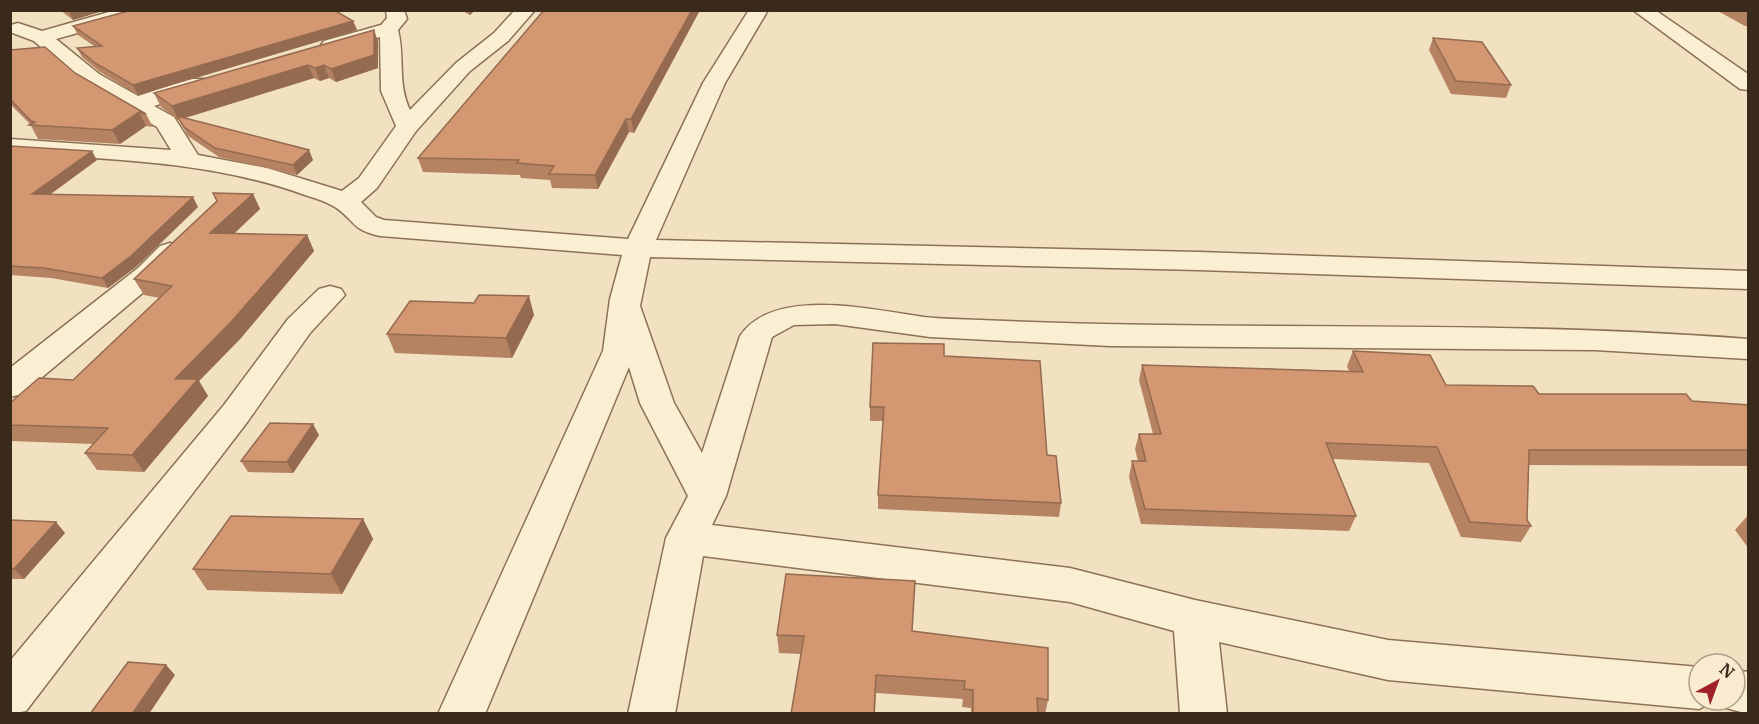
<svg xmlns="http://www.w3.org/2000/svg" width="1759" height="724" font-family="Merriweather,serif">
  <rect width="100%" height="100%" fill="#f1e1c0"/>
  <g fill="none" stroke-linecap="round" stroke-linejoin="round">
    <g stroke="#8c7156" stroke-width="3">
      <g id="minor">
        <path d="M116 10H148L146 14 56 39 99 74 138 96 190 79H206L209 84 206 89 154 106 174 117 198 155 267 168 342 191 359 178 396 126 381 91 380 37 331 51 324 49 321 45 324 41 381 25 387 18 386 10H404L407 19 398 30C405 57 397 83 410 110L456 63 494 33 515 10H535L508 41 470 71 416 131 377 188 361 202 376 217 384 220 628 239 703 83 749 10H768L725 83 656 240 1199 252 1748 271V289L1199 270 650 257 640 306 674 403 702 453 740 336C773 286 873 310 924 317 942 319 961 319 980 320 1236 332 1493 319 1748 339V359L1595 350 1110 346 930 337 835 324 794 325 772 337 726 496 712 525 1070 568 1195 600 1388 640 1699 667V700H1735V670L1748 672V714L1719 706 1716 700 1699 709 1388 680 1219 642 1227 714H1180L1174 631 1070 602 703 556 675 714H628L666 538 688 496 640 403 629 367 485 714H438L603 351 610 299 622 255 380 236C350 229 356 221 335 207 327 202 315 198 305 195 212 161 109 159 10 153V139L171 150 157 127 83 84 34 41 10 32 11 25 18 23 42 31Z"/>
        <path d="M1633 10H1655L1748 74V90L1740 89Z"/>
        <path d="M170 243 180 246 184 252 158 280 22 394 10 397V368L138 268 160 246Z"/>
        <path d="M330 286 341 289 345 295 310 333 248 421 26 711 10 714V661L224 405 288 319 319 289Z"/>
      </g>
    </g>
    <use href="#minor" fill="#fbefd3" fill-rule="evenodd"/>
  </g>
  <g fill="#b58362">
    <path d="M60 10H106L73 20Z"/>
    <path d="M461 10H475L470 15Z"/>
    <path d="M700 10 634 133 629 132 598 189 552 188 550 180 521 178 520 175 423 172 418 158Z"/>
    <path d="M1716 10H1749V26H1745Z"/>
    <path d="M353 21 357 30 138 95 100 72 82 57 77 48 94 46 78 35 73 26Z"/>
    <path d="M374 30 378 42V68L336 82 329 78 320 81 314 78 185 118 313 160 297 175 219 157 188 136 179 120 161 107 154 93Z"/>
    <path d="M1433 38 1511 85 1506 98 1451 94 1429 50Z"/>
    <path d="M10 50 75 73 146 114 153 127 146 126 120 144 38 139 30 124 10 104Z"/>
    <path d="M10 146 97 160 51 194 198 207 137 266 108 288 51 278 10 275Z"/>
    <path d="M253 194 260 209 234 234 307 235 314 251 241 338 199 381 208 396 144 472 97 470 85 453 94 444 10 441V403L73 380 160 298 144 295 134 279Z"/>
    <path d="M534 315 512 358 395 353 387 334Z"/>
    <path d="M1353 351 1446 385 1539 394 1692 401 1749 405V466L1529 465 1527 520 1531 526 1521 542 1461 537 1429 463 1333 459 1356 516 1349 531 1141 524 1129 477 1132 461H1138L1135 449 1139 434H1153L1139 380 1142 365 1349 371 1347 366Z"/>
    <path d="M944 356 1047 455 1061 503 1059 517 878 509V495L883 421H870V407Z"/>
    <path d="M319 435 293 473 248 472 241 461Z"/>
    <path d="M1749 514V549L1735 530Z"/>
    <path d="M363 519 373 539 342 594 207 590 193 569Z"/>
    <path d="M10 520 65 533 24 579H10Z"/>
    <path d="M912 631 1048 700 1045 714H971V708L962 707 963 699 876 693 875 714H791L801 654 779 653 777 635Z"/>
  </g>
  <g fill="#946a50">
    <path d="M71 10H106L73 20 69 11Z"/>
    <path d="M469 10H475L470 15Z"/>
    <path d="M692 10H700L634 133 631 119Z"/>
    <path d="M353 21 357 30 138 95 133 85Z"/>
    <path d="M374 30 378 42V68L336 82 331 69Z"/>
    <path d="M308 65 314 78 178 120 172 106Z"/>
    <path d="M324 65 329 78 320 81 315 68Z"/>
    <path d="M139 112 146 126 120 144 112 130Z"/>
    <path d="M626 119 629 132 598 189 595 175Z"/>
    <path d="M309 150 313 160 297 175 293 165Z"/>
    <path d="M92 151 97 160 38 203 32 194Z"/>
    <path d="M253 194 260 209 218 248 210 233Z"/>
    <path d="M193 197 198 207 137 266 108 288 102 278Z"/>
    <path d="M307 235 314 251 241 338 199 381 208 396 144 472 132 455 175 379Z"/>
    <path d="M529 296 534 315 512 358 506 338Z"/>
    <path d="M313 424 319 435 293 473 287 462Z"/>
    <path d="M363 519 373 539 342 594 331 574Z"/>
    <path d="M56 522 65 533 24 579 14 569Z"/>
    <path d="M166 665 175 675 149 714H132Z"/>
  </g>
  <g fill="#d39872" stroke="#946a50" stroke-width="1.5">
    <path d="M132 10H334L353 21 133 85 95 63 77 48 102 46 73 26Z"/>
    <path d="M544 10H692L631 119H626L595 175 549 174 554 166 517 163 519 160 418 158Z"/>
    <path d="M374 30V55L331 69 324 65 315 68 308 65 172 106 154 93Z"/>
    <path d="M1433 38 1482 42 1511 85 1456 81Z"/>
    <path d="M45 47 75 73 146 114 139 112 112 130 29 125 35 122 31 121 10 99V50Z"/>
    <path d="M177 116 309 150 293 165 215 148 184 127Z"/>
    <path d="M10 146 92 151 32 194 193 197 131 256 102 278 44 268 10 266Z"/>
    <path d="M213 193 253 194 210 233 307 235 232 321 175 379H198L132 455 85 453 108 428 10 425V403L39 378 73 380 172 286 134 279 217 201Z"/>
    <path d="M479 295 529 296 506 338 387 334 410 301 474 303Z"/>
    <path d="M873 343 944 344V356L1040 361 1047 455 1056 456 1061 503 878 495 884 407H870Z"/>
    <path d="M1353 351 1430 355 1446 385 1533 386 1539 394H1686L1692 401 1749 405V450H1529L1527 520 1531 526 1470 522 1437 447 1326 443 1356 516 1145 509 1132 461H1146L1139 434H1161L1142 365 1363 372Z"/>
    <path d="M270 423 313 424 287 462 241 461Z"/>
    <path d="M231 516 363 519 331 574 193 569Z"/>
    <path d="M10 520 56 522 14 569 10 568Z"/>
    <path d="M786 574 915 581 912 631 1048 648V700L1037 698 1038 714H973V690L964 689 965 681 876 675 874 714H791L804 636 777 635Z"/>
    <path d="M128 662 166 665 132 714H90Z"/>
  </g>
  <rect width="1759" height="724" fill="none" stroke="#3a2a1c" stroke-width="24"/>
  <g transform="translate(1717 682) rotate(41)"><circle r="28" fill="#f8ebd0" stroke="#ac9e88" stroke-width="1.5"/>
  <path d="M0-4.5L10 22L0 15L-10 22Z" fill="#9f2125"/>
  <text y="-9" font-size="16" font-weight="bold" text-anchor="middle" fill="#3a2a1c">N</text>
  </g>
</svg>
